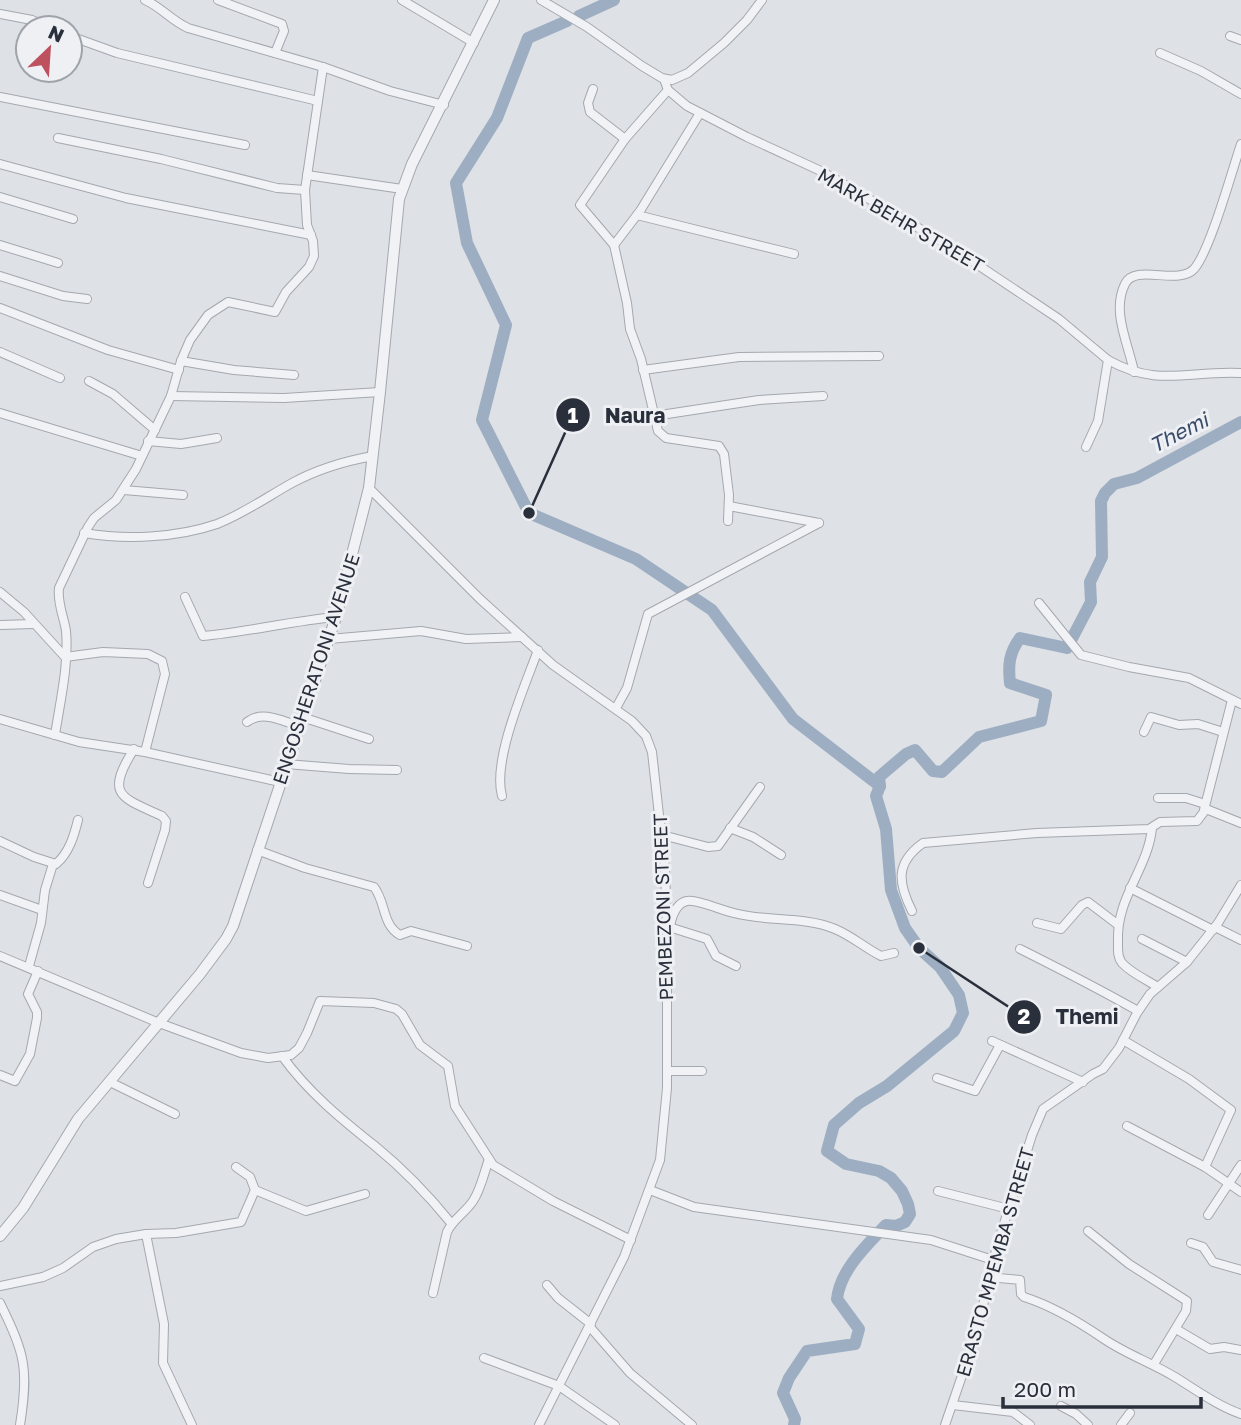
<svg xmlns="http://www.w3.org/2000/svg" width="1241" height="1425" font-family="'Golos Text',sans-serif">
  <rect width="100%" height="100%" fill="#dee1e6"/>
  <g fill="none" stroke-linecap="round" stroke-linejoin="round">
    <g stroke="#9daec2" stroke-width="12">
      <path d="M579 16 614 0"/>
      <path d="M567 21 528 38 497 118 456 183 467 243 506 325 482 420 529 513 636 559 712 610 793 719 880 786"/>
      <path d="M794 1425 795 1419 783 1393 789 1378 807 1351 855 1344 859 1329 837 1299C840 1270 867 1245 886 1225L896 1226 905 1222 910 1214 908 1204 902 1191 891 1178 879 1171 846 1164 827 1151 834 1125 859 1103 887 1086 954 1031 963 1013 959 995 940 967 919 948 905 928 891 890 886 829 876 796 880 786 879 777 906 754 915 750 933 771 942 772 979 737 1041 721 1046 695 1010 683C1008 665 1009 653 1020 638L1067 648 1091 602 1090 582 1102 557 1101 501 1105 493 1114 484 1137 478 1241 422"/>
    </g>
    <g stroke="#a4a8af" stroke-width="10">
      <g id="minor">
        <path d="M145 0C161 7 172 21 188 28L323 67 390 91 444 105"/>
        <path d="M218 0 282 24 284 31 275 53"/>
        <path d="M402 0 474 43"/>
        <path d="M541 0 587 27 642 66 662 78 672 80 688 73 724 43 747 20 762 0"/>
        <path d="M0 14 32 20 50 28"/>
        <path d="M70 36 117 53 318 101"/>
        <path d="M1230 36 1241 40"/>
        <path d="M1160 53 1201 71 1241 94"/>
        <path d="M664 79 668 90 687 106 747 137 823 172 951 247 1059 319 1108 360C1158 388 1189 370 1241 373"/>
        <path d="M593 89 588 103 590 112 625 139"/>
        <path d="M668 90 625 139 580 205 614 245 627 303 630 329 641 359 658 431 666 438 719 446 724 454 729 495 728 521"/>
        <path d="M0 97 245 145"/>
        <path d="M58 138 161 159 277 188 305 190"/>
        <path d="M0 164 126 198 311 235"/>
        <path d="M307 175 402 189"/>
        <path d="M0 197 73 219"/>
        <path d="M637 215 794 254"/>
        <path d="M0 245 58 263"/>
        <path d="M614 245 640 211 700 113"/>
        <path d="M0 276 63 296 87 299"/>
        <path d="M0 308 108 350 179 370"/>
        <path d="M0 352 60 378"/>
        <path d="M181 361 234 370 294 375"/>
        <path d="M643 370 739 357 879 356"/>
        <path d="M1134 372C1129 345 1111 312 1125 284 1135 263 1178 286 1194 269 1210 251 1232 171 1241 144"/>
        <path d="M89 381 113 394 155 430"/>
        <path d="M171 396 284 398 380 392"/>
        <path d="M0 413 142 456"/>
        <path d="M654 416 759 400 823 396"/>
        <path d="M148 441 181 444 217 438"/>
        <path d="M1086 447 1098 421 1108 360"/>
        <path d="M369 488 480 599 553 665 632 721 646 736 652 752 665 869 667 932V1088L660 1160 624 1257 539 1425"/>
        <path d="M124 490 183 495"/>
        <path d="M729 506 819 523"/>
        <path d="M84 533C126 540 176 538 217 524 243 514 267 497 292 483 318 469 345 461 373 456"/>
        <path d="M0 592 24 612 65 657 103 652 148 654 162 661 165 674 145 752"/>
        <path d="M185 597 203 636C248 632 291 621 336 617"/>
        <path d="M1039 603 1081 655 1129 667 1189 678 1241 704"/>
        <path d="M0 625 34 624"/>
        <path d="M329 639 421 631 466 639 522 637"/>
        <path d="M616 708 627 688 648 614 819 523"/>
        <path d="M302 717 369 739"/>
        <path d="M0 719 79 742 145 752 280 782"/>
        <path d="M247 722C262 710 282 721 299 726"/>
        <path d="M1144 732 1151 717 1179 725 1198 724 1223 732"/>
        <path d="M55 735C60 702 69 665 66 631 64 617 57 603 59 588L88 527 94 518 116 500 136 469 171 396 181 361 190 340 208 315 228 302 275 312 286 292 309 267 314 256 313 241 307 225 305 190 323 67"/>
        <path d="M134 749C105 795 120 797 162 816L166 821 165 830 148 883"/>
        <path d="M286 764 349 769 397 770"/>
        <path d="M502 796C492 760 525 686 538 650"/>
        <path d="M1158 798H1186L1205 804"/>
        <path d="M1204 810 1232 700"/>
        <path d="M730 828 753 837 781 855"/>
        <path d="M1152 828C1148 869 1116 897 1118 942 1118 949 1117 957 1122 963 1131 973 1147 980 1158 987"/>
        <path d="M662 835 708 847 718 846 760 787"/>
        <path d="M0 841 34 857 56 864C69 853 74 836 78 820"/>
        <path d="M257 850 305 868 374 887C386 902 382 925 400 935L411 931 467 946"/>
        <path d="M1130 888 1213 930"/>
        <path d="M0 895 42 910"/>
        <path d="M912 911C898 883 895 863 923 843L1037 833 1149 829 1160 822 1197 821 1206 809 1241 823"/>
        <path d="M1037 923 1061 929 1082 905 1088 902 1117 924"/>
        <path d="M670 926C672 916 676 903 687 901 697 899 723 911 734 913 767 922 803 916 835 929 852 936 865 948 881 956L894 953"/>
        <path d="M669 927 707 939 716 956 736 966"/>
        <path d="M1215 927 1241 940"/>
        <path d="M1142 939 1187 962"/>
        <path d="M1020 949C1060 969 1099 989 1138 1011"/>
        <path d="M0 956 159 1023 241 1053 268 1058 291 1055 299 1048 307 1033 320 1001 374 1003 396 1009 402 1014 420 1045 448 1066 455 1106 493 1165 553 1201 631 1240"/>
        <path d="M29 966 41 923 45 890 53 864"/>
        <path d="M1123 1040 1189 1079 1231 1110 1205 1167"/>
        <path d="M992 1041 1083 1082"/>
        <path d="M282 1056C308 1092 341 1119 375 1146 402 1168 429 1196 451 1223"/>
        <path d="M667 1071H702"/>
        <path d="M0 1075 15 1081 30 1054 37 1018V1012L28 994 38 971"/>
        <path d="M937 1078 975 1091 1000 1045"/>
        <path d="M110 1082 175 1114"/>
        <path d="M1127 1126 1205 1167 1241 1192"/>
        <path d="M236 1167 250 1177 255 1190 306 1211 365 1194"/>
        <path d="M650 1190 694 1207 931 1240 993 1260"/>
        <path d="M938 1191 1009 1209"/>
        <path d="M1208 1215 1241 1165"/>
        <path d="M1088 1231 1129 1264 1187 1301 1186 1311 1154 1364"/>
        <path d="M146 1234 164 1324 163 1363 192 1425"/>
        <path d="M1191 1243 1203 1247 1213 1262 1241 1270"/>
        <path d="M988 1277 1020 1280 1021 1294 1024 1297C1053 1306 1079 1322 1104 1339 1126 1354 1152 1363 1175 1377 1196 1390 1218 1406 1241 1414"/>
        <path d="M547 1285 558 1298 591 1324"/>
        <path d="M0 1286 43 1277 63 1268 93 1247 116 1239 146 1234 176 1233 241 1222 255 1190"/>
        <path d="M433 1293 447 1232C453 1219 465 1213 473 1201 481 1189 484 1173 489 1159"/>
        <path d="M0 1303C25 1354 29 1369 20 1425"/>
        <path d="M590 1327 630 1373 692 1425"/>
        <path d="M1176 1329 1210 1349 1224 1347 1241 1350"/>
        <path d="M484 1358 559 1386 615 1425"/>
        <path d="M953 1405 1013 1412 1030 1425"/>
        <path d="M1061 1406 1076 1414 1088 1425"/>
        <path d="M945 1425 976 1335 997 1246 1032 1135 1043 1109 1093 1074 1103 1069 1119 1048 1137 1013 1150 994 1187 962 1218 923 1241 885"/>
        <path d="M1121 1425 1130 1413"/>
      </g>
    </g>
    <g stroke="#a4a8af" stroke-width="12">
      <path id="tertiary" d="M0 1236 23 1208 78 1119 200 974 226 939 233 926 336 617 369 488 380 392 399 199 412 164 494 0"/>
    </g>
    <use href="#minor" stroke="#f1f2f5" stroke-width="8"/>
    <use href="#tertiary" stroke="#f1f2f5" stroke-width="10"/>
  </g>
  <g text-anchor="middle" stroke-width="6" stroke-linejoin="round" paint-order="stroke">
    <g font-size="19" fill="#292f3b" stroke="#eef0f4">
      <text transform="translate(901 220) rotate(30)" y="7">MARK BEHR STREET</text>
      <text transform="translate(316 669) rotate(-72)" y="7">ENGOSHERATONI AVENUE</text>
      <text transform="translate(663 907) rotate(-92)" y="7">PEMBEZONI STREET</text>
      <text transform="translate(995 1262) rotate(-74)" y="7">ERASTO MPEMBA STREET</text>
    </g>
    <g font-size="21" font-style="italic" fill="#394d6a" stroke="#eef0f4">
      <text transform="translate(1179 433) rotate(-27)" y="7">Themi</text>
    </g>
  </g>
  <path fill="none" stroke="#292f3b" stroke-width="2.5" d="M529 513L573 415M919 948L1024 1017"/>
  <g fill="#292f3b" stroke="#eef0f4" stroke-width="2.5">
    <circle cx="529" cy="513" r="7"/>
    <circle cx="919" cy="948" r="7"/>
    <circle cx="573" cy="415" r="18"/>
    <circle cx="1024" cy="1017" r="18"/>
  </g>
  <g font-size="21" text-anchor="middle" font-weight="bold" fill="#fff">
    <text x="573" y="423">1</text>
    <text x="1024" y="1024">2</text>
  </g>
  <g font-size="21" text-anchor="middle" font-weight="bold" fill="#292f3b" stroke="#eef0f4" stroke-width="6" stroke-linejoin="round" paint-order="stroke">
    <text x="635" y="423">Naura</text>
    <text x="1087" y="1024">Themi</text>
  </g>
  <g transform="translate(49 49) rotate(25)"><circle r="33" fill="#eef0f4" stroke="#9fa3aa" stroke-width="2"/>
  <path d="M0-5L12 26L0 18L-12 26Z" fill="#bd515e"/>
  <text y="-10" font-size="19" font-weight="bold" text-anchor="middle" fill="#292f3b">N</text>
  </g>
  <path d="M1003 1397v10h198v-10" fill="none" stroke="#292f3b" stroke-width="3.5"/>
  <text x="1014" y="1397" font-size="21" fill="#292f3b" stroke="#eef0f4" stroke-width="5" paint-order="stroke">200 m</text>
</svg>
